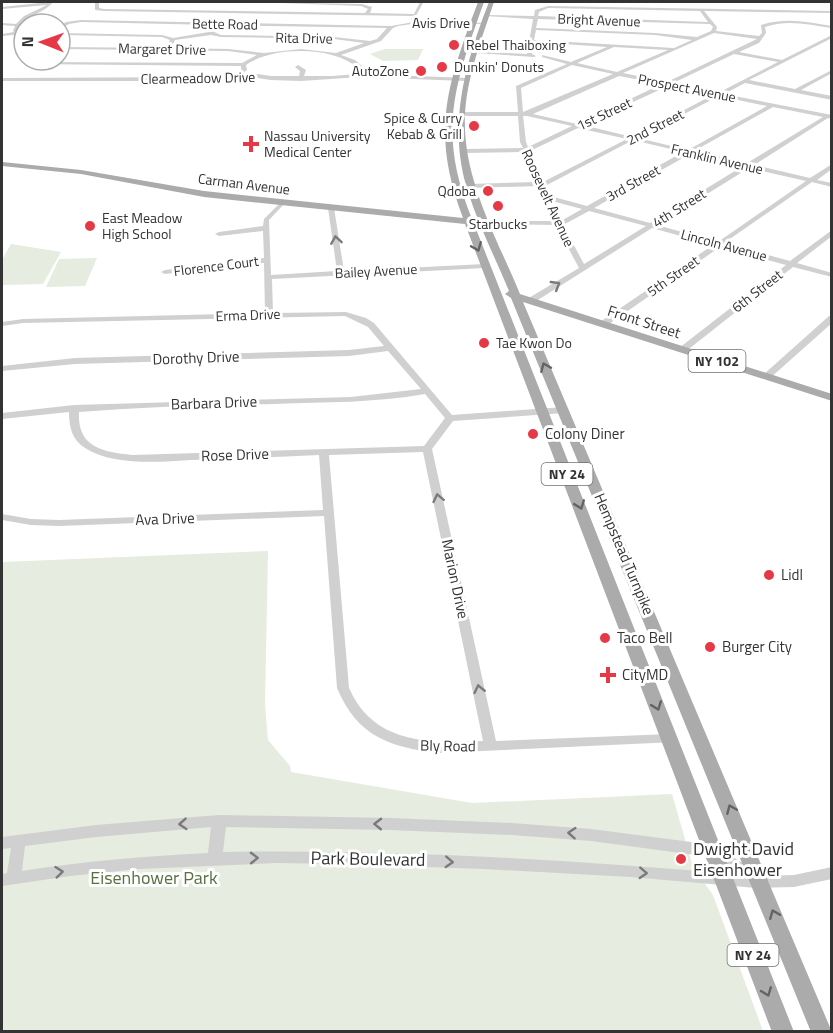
<svg xmlns="http://www.w3.org/2000/svg" width="833" height="1033" font-family="'Titillium Web',sans-serif">
  <rect width="100%" height="100%" fill="#fff"/>
  <g fill="#e6ecdf">
    <path d="M385 49H423L418 60 383 61 370 54Z"/>
    <path d="M11 244 61 252 43 284 2 285V260Z"/>
    <path d="M97 258 85 286 46 287 59 259Z"/>
    <path d="M268 551 265 704 268 740 290 766 291 772 472 803 672 794 693 867 713 895 763 1031H2V562Z"/>
  </g>
  <g fill="none" stroke-linecap="round" stroke-linejoin="round">
    <g fill="#d0d0d0" fill-rule="evenodd">
      <path d="M49 2H53C43 15 24 14 17 31L23 32V34L2 36V34L14 32 13 31 15 26 2 25V23L16 24 24 16 47 5 2 9V7Z"/>
      <path d="M95 2H99V8L104 9 365 13 368 9 361 6 251 2 362 4 372 7 370 13 414 14 420 2 423 3 413 21 411 20 413 16 104 11 95 10Z"/>
      <path d="M548 6 832 11V13L704 11 717 27 716 31 759 36 762 33 761 25C785 17 808 22 832 26V28C810 25 787 19 765 27L766 33 759 43 739 52 782 60 832 35V38L749 80 795 89 832 70V73L801 90 832 96V100L745 83 724 94 832 115V119L828 118 754 165 810 178 832 164V169L817 180 832 183V187L812 182 724 243 790 261 832 230V236L797 263 832 273V277L793 267 685 352H679V348L786 265 720 247 606 326H600V322L713 245 652 228 533 303H527V299L579 268 556 225 483 224V222L485 221H554L539 186 470 188 467 186 470 184 537 182 524 152 463 153 460 151 463 149 523 148 520 142 518 116H461L458 114 461 112H518L516 86 567 64 542 57V55L571 62 607 47 534 42 532 54 536 56 534 57 461 52 463 51 527 54 533 19 485 16 487 15 534 16 535 10ZM548 8 700 11 708 22 538 16 539 12ZM538 19 710 24 713 27 711 31 697 37 655 33 536 28ZM536 30 655 35 692 40 674 48 534 40ZM714 33 757 39 667 82 623 73ZM614 47 668 50 617 72 577 63ZM734 54 778 62 718 93 673 83ZM572 65 613 74 523 112 521 88ZM619 76 662 84 577 124 533 114ZM668 86 713 95 632 137 583 125ZM719 96 767 106 688 150 638 138ZM773 107 823 117 747 163 694 151ZM523 116H527L572 126 528 147 526 142ZM578 128 627 139 543 182 530 151ZM633 140 683 152 587 206 550 196 545 186ZM690 154 743 166 650 223 594 208ZM749 168 806 181 718 242 657 225ZM552 201 582 209 561 221ZM589 211 646 226 584 264 563 225Z"/>
      <path d="M81 20 391 26 419 21 486 23 484 24 419 23 398 26 393 28 381 41 341 55 355 60 363 67V74L468 78 466 81 360 77 301 81 271 80 251 77 214 81H2V78L214 77 251 73 271 76H299L300 71 295 67 298 65 306 70 304 76H332L358 74V68C333 46 273 46 246 65L247 70 244 72 241 70V66L27 64 29 62 242 63 257 55 228 51 60 49V47L166 48 170 40 162 37 60 35V33L162 35 173 38 209 32 214 25 81 22 69 24 60 29V26L66 22ZM218 25 387 28 377 39 370 41 334 37 221 35 214 32ZM211 35 221 37 334 39 364 43 336 53 301 49 264 53 228 49 171 48 175 40Z"/>
      <path d="M283 200 286 202 269 220 271 275 337 271 328 208 331 206 334 208 344 271 485 264 489 266 485 268 272 279 273 313 346 312 366 318 374 323 452 415 564 407 569 410 564 413 453 421 432 449 496 741 670 734 675 736 677 739 675 742 438 753C389 747 357 736 337 688L324 516 59 526 31 525 2 520V514L31 519 59 520 323 510 319 455C284 457 248 458 213 459 176 460 117 469 85 448 72 440 69 427 69 412L2 419V413L74 405 351 397 421 389 388 351 349 356 75 364 2 371V366L75 358 349 350 384 346 368 327 345 316 23 323 2 326V322L23 319 265 313 264 263 165 274 161 272 165 270 264 258 263 231 219 236 215 234 219 232 263 226 264 219ZM425 394 445 418 424 446 132 455C102 452 77 447 79 412 144 407 209 405 275 404 325 402 375 403 425 394ZM423 452 483 741C430 743 374 745 349 688L329 455Z"/>
      <path d="M829 316H832V323L769 379H763V375Z"/>
      <path d="M219 815 391 818 512 823 591 829 714 845 763 876 794 875 832 867V879L794 887 756 888 631 877 483 869 345 864 276 863 139 869 70 876 2 886V874L7 873 11 848 2 849V837L96 825ZM211 827 208 853C146 856 84 861 22 871L25 846 96 837ZM226 827 391 830 512 835 591 841 711 857 738 874C567 860 395 849 223 852Z"/>
    </g>
    <g fill="#ababab" fill-rule="evenodd">
      <path d="M478 2H484C454 86 437 132 472 219L477 222 474 224 794 1032H772L465 224 204 197 81 174 2 166V162L81 170 204 191 463 218C430 131 447 85 478 2Z"/>
      <path d="M489 2H494C482 38 467 76 465 114 462 178 496 236 520 294L832 394V401L523 302 832 1032H811L511 298 505 294 509 291C495 257 476 220 466 185 448 122 466 61 489 2Z"/>
    </g>
  </g>
  <defs><path id="oneway-chevron" d="M-2-3.5L2.5 0L-2 3.5" fill="none" stroke-width="1.6" stroke-linecap="round" stroke-linejoin="round" transform="scale(1.5)"/></defs>
  <g stroke="#7a7a7a">
    <use href="#oneway-chevron" transform="translate(336 240) rotate(-99)"/>
    <use href="#oneway-chevron" transform="translate(556 285) rotate(-31)"/>
    <use href="#oneway-chevron" transform="translate(438 498) rotate(-102)"/>
    <use href="#oneway-chevron" transform="translate(479 689) rotate(-102)"/>
    <use href="#oneway-chevron" transform="translate(183 824) rotate(176)"/>
    <use href="#oneway-chevron" transform="translate(378 824) rotate(-179)"/>
    <use href="#oneway-chevron" transform="translate(572 833) rotate(-176)"/>
    <use href="#oneway-chevron" transform="translate(254 858) rotate(-1)"/>
    <use href="#oneway-chevron" transform="translate(449 862) rotate(3)"/>
    <use href="#oneway-chevron" transform="translate(59 872) rotate(-6)"/>
    <use href="#oneway-chevron" transform="translate(643 873) rotate(3)"/>
  </g>
  <g stroke="#636363">
    <use href="#oneway-chevron" transform="translate(477 247) rotate(68)"/>
    <use href="#oneway-chevron" transform="translate(545 367) rotate(-113)"/>
    <use href="#oneway-chevron" transform="translate(580 505) rotate(69)"/>
    <use href="#oneway-chevron" transform="translate(657 706) rotate(69)"/>
    <use href="#oneway-chevron" transform="translate(731 809) rotate(-113)"/>
    <use href="#oneway-chevron" transform="translate(774 914) rotate(-112)"/>
    <use href="#oneway-chevron" transform="translate(767 992) rotate(69)"/>
  </g>
  <g fill="#e63946" stroke="#fff" stroke-width="2">
    <circle cx="454" cy="45" r="6"/>
    <circle cx="442" cy="67" r="6"/>
    <circle cx="421" cy="71" r="6"/>
    <circle cx="474" cy="126" r="6"/>
    <path d="M248 135h6v6h6v6h-6v6h-6v-6h-6v-6h6z"/>
    <circle cx="488" cy="191" r="6"/>
    <circle cx="498" cy="206" r="6"/>
    <circle cx="90" cy="226" r="6"/>
    <circle cx="484" cy="343" r="6"/>
    <circle cx="533" cy="434" r="6"/>
    <circle cx="769" cy="575" r="6"/>
    <circle cx="605" cy="638" r="6"/>
    <circle cx="710" cy="647" r="6"/>
    <path d="M605 666h6v6h6v6h-6v6h-6v-6h-6v-6h6z"/>
    <circle cx="681" cy="859" r="6"/>
  </g>
  <g text-anchor="middle" stroke-width="6" stroke-linejoin="round" paint-order="stroke">
    <g font-size="14" fill="#333" stroke="#fff">
      <text transform="translate(599 20) rotate(2)" y="5">Bright Avenue</text>
      <text x="441" y="28">Avis Drive</text>
      <text transform="translate(225 24) rotate(1)" y="5">Bette Road</text>
      <text transform="translate(304 38) rotate(1)" y="5">Rita Drive</text>
      <text transform="translate(162 49) rotate(1)" y="5">Margaret Drive</text>
      <text transform="translate(198 78) rotate(-1)" y="5">Clearmeadow Drive</text>
      <text transform="translate(687 88) rotate(11)" y="5">Prospect Avenue</text>
      <text transform="translate(604 114) rotate(-25)" y="5">1st Street</text>
      <text transform="translate(655 127) rotate(-27)" y="5">2nd Street</text>
      <text transform="translate(717 159) rotate(13)" y="5">Franklin Avenue</text>
      <text transform="translate(633 183) rotate(-29)" y="5">3rd Street</text>
      <text transform="translate(244 184) rotate(7)" y="5">Carman Avenue</text>
      <text transform="translate(548 198) rotate(65)" y="5">Roosevelt Avenue</text>
      <text transform="translate(679 208) rotate(-32)" y="5">4th Street</text>
      <text transform="translate(724 245) rotate(15)" y="5">Lincoln Avenue</text>
      <text transform="translate(216 266) rotate(-7)" y="5">Florence Court</text>
      <text transform="translate(376 271) rotate(-3)" y="5">Bailey Avenue</text>
      <text transform="translate(673 276) rotate(-35)" y="5">5th Street</text>
      <text transform="translate(757 291) rotate(-38)" y="5">6th Street</text>
      <text transform="translate(248 315) rotate(-2)" y="5">Erma Drive</text>
    </g>
    <g font-size="14" fill="#333" stroke="#fff" text-anchor="start">
      <text x="466" y="50">Rebel Thaiboxing</text>
      <text x="454" y="72">Dunkin' Donuts</text>
      <text x="409" y="76" text-anchor="end">AutoZone</text>
      <text x="462" y="123" text-anchor="end">Spice &amp; Curry<tspan x="462" dy="16">Kebab &amp; Grill</tspan></text>
      <text x="264" y="141">Nassau University<tspan x="264" dy="16">Medical Center</tspan></text>
      <text x="476" y="196" text-anchor="end">Qdoba</text>
      <text x="102" y="223">East Meadow<tspan x="102" dy="16">High School</tspan></text>
      <text x="498" y="229" text-anchor="middle">Starbucks</text>
      <text x="496" y="348">Tae Kwon Do</text>
    </g>
    <g fill="#fff" stroke="#707070" stroke-width="1.5">
      <rect x="688.5" y="350" width="57" height="22" rx="4.5"/>
      <rect x="541.5" y="463" width="51" height="22" rx="4.5"/>
      <rect x="727.5" y="944" width="51" height="22" rx="4.5"/>
    </g>
    <g font-size="14" font-weight="bold" fill="#333">
      <text x="717" y="366">NY 102</text>
      <text x="567" y="479">NY 24</text>
      <text x="753" y="960">NY 24</text>
    </g>
    <g font-size="15" fill="#333" stroke="#fff">
      <text transform="translate(644 322) rotate(18)" y="5">Front Street</text>
      <text transform="translate(196 358) rotate(-2)" y="5">Dorothy Drive</text>
      <text transform="translate(214 403) rotate(-2)" y="5">Barbara Drive</text>
      <text transform="translate(235 455) rotate(-2)" y="5">Rose Drive</text>
      <text transform="translate(165 519) rotate(-2)" y="5">Ava Drive</text>
      <text transform="translate(624 554) rotate(67)" y="5">Hempstead Turnpike</text>
      <text transform="translate(455 579) rotate(78)" y="5">Marion Drive</text>
      <text transform="translate(448 746) rotate(1)" y="5">Bly Road</text>
    </g>
    <g font-size="15" fill="#333" stroke="#fff" text-anchor="start">
      <text x="545" y="439">Colony Diner</text>
      <text x="781" y="580">Lidl</text>
      <text x="617" y="643">Taco Bell</text>
      <text x="722" y="652">Burger City</text>
      <text x="622" y="680">CityMD</text>
    </g>
    <g font-size="18" fill="#333" stroke="#fff" text-anchor="start">
      <text x="693" y="855">Dwight David<tspan x="693" dy="21">Eisenhower</tspan></text>
    </g>
    <g font-size="18" fill="#333" stroke="#fff">
      <text transform="translate(368 859) rotate(1)" y="6">Park Boulevard</text>
    </g>
    <g font-size="18" fill="#56703f" stroke="#fff">
      <text x="154" y="884">Eisenhower Park</text>
    </g>
  </g>
  <rect width="833" height="1033" fill="none" stroke="#333333" stroke-width="6"/>
  <g transform="translate(42 42) rotate(271)"><circle r="28" fill="#ffffff" stroke="#adadad" stroke-width="1.5"/>
  <path d="M0-4.5L10 22L0 15L-10 22Z" fill="#e63946"/>
  <text y="-9" font-size="16" font-weight="bold" text-anchor="middle" fill="#333333">N</text>
  </g>
</svg>
